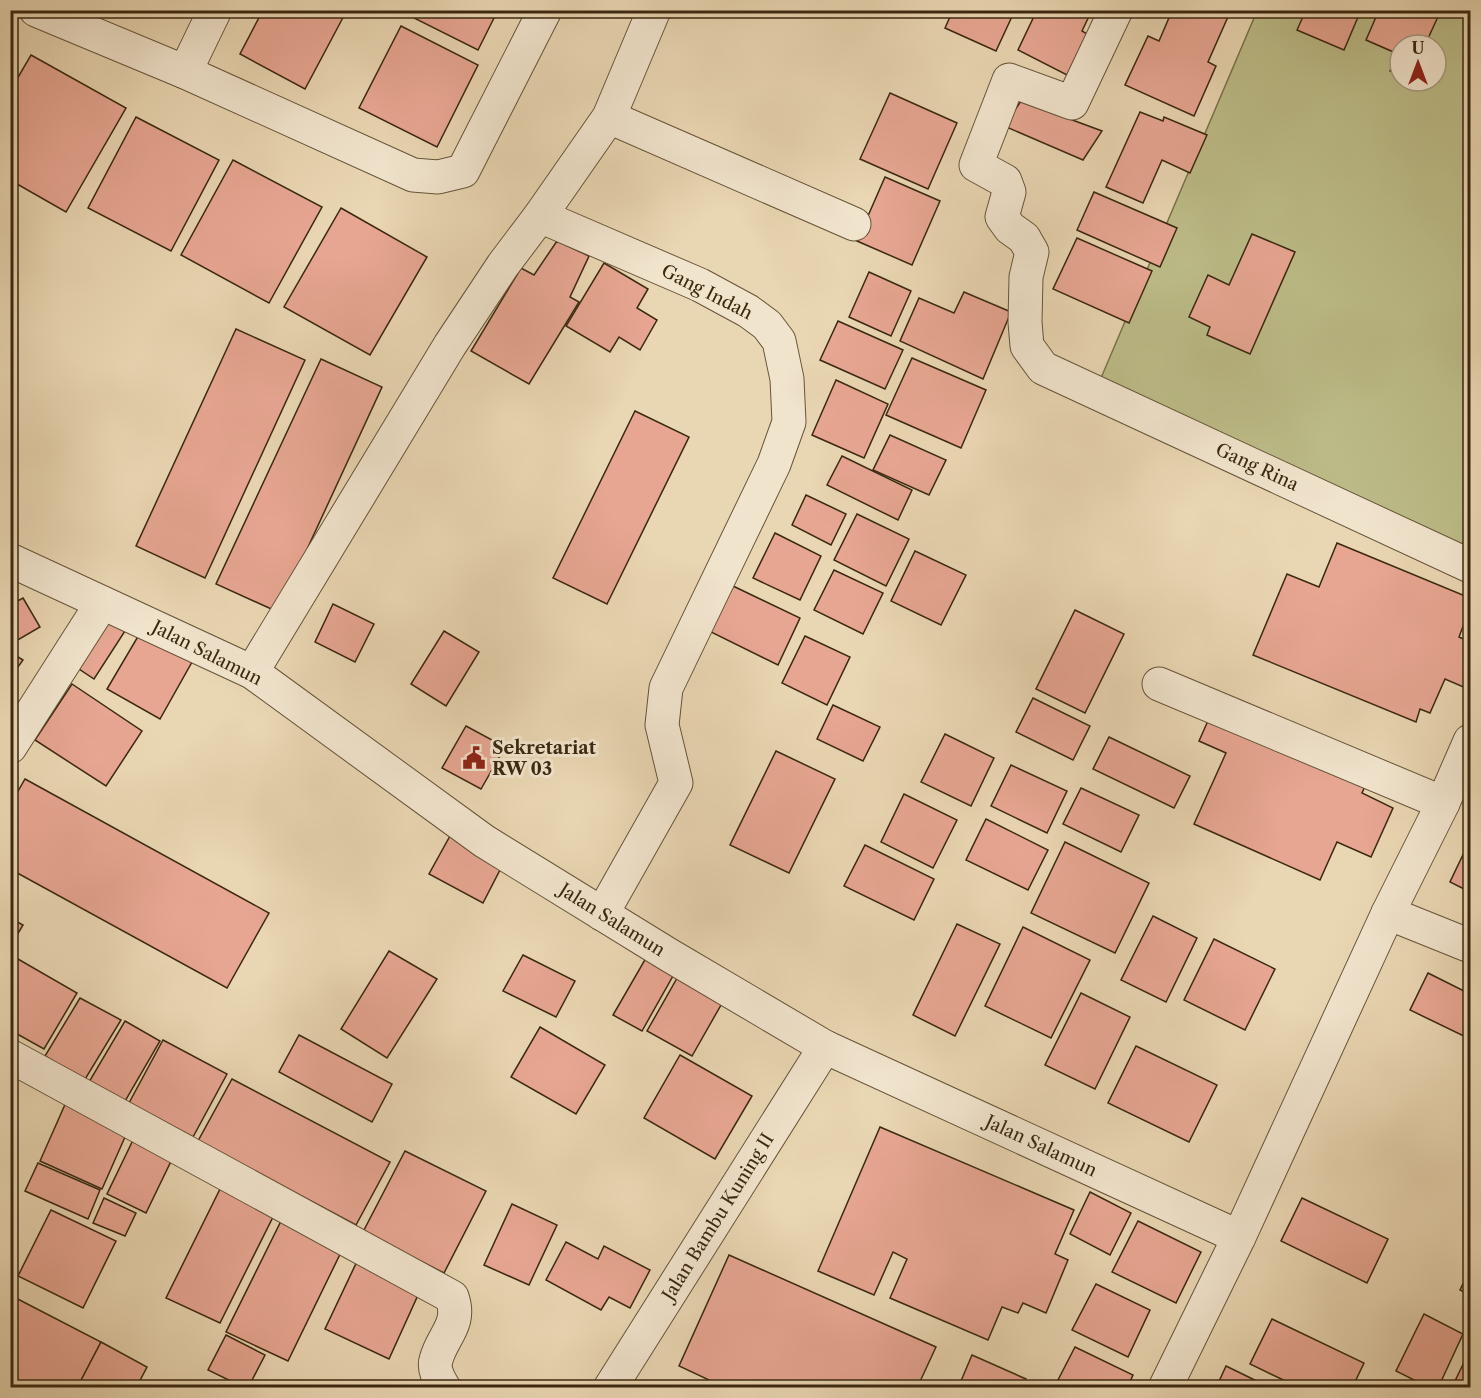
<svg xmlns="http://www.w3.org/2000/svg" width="1481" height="1398" font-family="'Libre Caslon Text',serif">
  <rect width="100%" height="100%" fill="#e9d6b2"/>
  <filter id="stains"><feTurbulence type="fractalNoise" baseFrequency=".00333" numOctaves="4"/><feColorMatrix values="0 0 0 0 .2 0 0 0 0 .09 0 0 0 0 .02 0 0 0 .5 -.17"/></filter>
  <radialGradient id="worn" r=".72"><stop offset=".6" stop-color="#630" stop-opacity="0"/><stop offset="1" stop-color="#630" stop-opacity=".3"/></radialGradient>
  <path fill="#bcbc88" stroke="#7b724c" stroke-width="1.5" fill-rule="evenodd" d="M1257 11H1470V553L1098 385ZM1400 45H1436V81H1400Z"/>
  <g fill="#e7a692" stroke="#3a2811" stroke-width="1.5">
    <path d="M263 10H347L305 89 240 54Z"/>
    <path d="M403 10H498L478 50 402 12Z"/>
    <path d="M953 10H1015L996 51 945 28Z"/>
    <path d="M1037 10H1092L1082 31 1087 34 1067 75 1018 50Z"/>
    <path d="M1165 10H1231L1208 62 1216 66 1194 116 1125 85 1148 36 1159 41 1171 13Z"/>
    <path d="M1306 10H1361L1344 50 1297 30Z"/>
    <path d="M1379 10H1441L1425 45H1400V76L1390 71 1398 54 1366 40Z"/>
    <path d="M401 26 478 65 437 147 359 108Z"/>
    <path d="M31 55 126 108 66 212 10 180V91Z"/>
    <path d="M890 93 957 123 928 189 860 159Z"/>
    <path d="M1021 101 1102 131 1083 160 1004 126Z"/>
    <path d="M1140 112 1163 121 1164 117 1207 135 1190 173 1162 160 1143 203 1106 187Z"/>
    <path d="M136 117 219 160 171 251 88 208Z"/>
    <path d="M233 160 322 207 269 303 181 255Z"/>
    <path d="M885 177 940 201 912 265 857 241Z"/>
    <path d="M1094 192 1177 228 1160 267 1077 230Z"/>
    <path d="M341 208 427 257 370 355 284 307Z"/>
    <path d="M1252 234 1295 252 1250 354 1207 335 1210 327 1189 317 1208 275 1229 285Z"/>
    <path d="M1077 238 1152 271 1129 323 1053 289Z"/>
    <path d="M557 241 589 256 570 297 579 302 529 384 471 351 521 268 534 275Z"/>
    <path d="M604 263 648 289 637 308 657 320 640 350 619 337 610 352 566 326Z"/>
    <path d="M869 272 911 291 891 336 849 317Z"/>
    <path d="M964 292 1011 312 983 379 900 341 919 298 954 313Z"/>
    <path d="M838 321 903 350 885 389 820 360Z"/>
    <path d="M236 329 305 360 205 578 136 546Z"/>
    <path d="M912 358 986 390 961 448 886 415Z"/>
    <path d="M321 359 382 387 278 612 216 584Z"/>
    <path d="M836 380 888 404 864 458 812 435Z"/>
    <path d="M635 411 689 437 607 604 553 578Z"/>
    <path d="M890 435 946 460 929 495 873 470Z"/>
    <path d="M842 456 912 490 898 520 827 485Z"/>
    <path d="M806 495 846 514 831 545 792 525Z"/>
    <path d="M857 514 909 539 886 586 834 560Z"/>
    <path d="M775 533 821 556 800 600 753 578Z"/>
    <path d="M1337 543 1470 598V608L1459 637 1470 642V682L1468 689 1445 679 1430 713 1420 709 1416 722 1253 655 1287 574 1319 587Z"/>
    <path d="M915 551 966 575 941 625 891 601Z"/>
    <path d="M834 570 883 593 863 634 814 610Z"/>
    <path d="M733 586 800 618 778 665 711 632Z"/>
    <path d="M23 598 40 627 16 641 10 633V605Z"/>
    <path d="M333 604 374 624 355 662 315 642Z"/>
    <path d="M1075 610 1124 634 1085 713 1036 689Z"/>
    <path d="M103 617 125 631 94 679 73 665Z"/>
    <path d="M444 631 479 652 446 706 411 684Z"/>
    <path d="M140 633 192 662 160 719 107 689Z"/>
    <path d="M805 636 850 657 827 705 782 683Z"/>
    <path d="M10 652 23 660 10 678Z"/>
    <path d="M72 684 142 731 106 786 35 740Z"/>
    <path d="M1033 698 1090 726 1073 760 1016 732Z"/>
    <path d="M833 705 880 727 863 761 817 739Z"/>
    <path d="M1211 714 1369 778 1362 793 1393 808 1371 857 1337 842 1320 880 1194 824 1226 753 1199 741Z"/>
    <path d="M466 726 505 747 481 789 442 768Z"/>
    <path d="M945 734 994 758 971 806 921 782Z"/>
    <path d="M1109 737 1190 776 1174 808 1093 769Z"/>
    <path d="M776 751 835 779 789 873 730 845Z"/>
    <path d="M1011 765 1067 791 1047 833 991 806Z"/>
    <path d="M25 779 269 913 227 988 10 869V805Z"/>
    <path d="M1081 788 1139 815 1121 852 1063 824Z"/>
    <path d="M904 794 957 820 933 868 881 842Z"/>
    <path d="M986 819 1048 850 1028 890 966 860Z"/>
    <path d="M450 836 503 864 483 903 429 874Z"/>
    <path d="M1470 840V892L1450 882Z"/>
    <path d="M1065 842 1149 883 1115 953 1031 913Z"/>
    <path d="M865 845 934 879 914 920 844 886Z"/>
    <path d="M1153 916 1197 938 1166 1002 1121 980Z"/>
    <path d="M10 918 23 925 10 947Z"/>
    <path d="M957 924 1000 944 955 1036 913 1015Z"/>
    <path d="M1023 927 1090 960 1051 1038 985 1006Z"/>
    <path d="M1214 939 1275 969 1245 1030 1184 1000Z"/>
    <path d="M389 951 437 979 387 1058 341 1029Z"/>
    <path d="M650 951 678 967 642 1031 613 1015Z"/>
    <path d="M11 955 77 993 44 1049 10 1030Z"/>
    <path d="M523 955 575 981 556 1017 503 991Z"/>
    <path d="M680 973 725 998 692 1056 647 1031Z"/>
    <path d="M1428 973 1470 994V1039L1410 1010Z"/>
    <path d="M1081 993 1130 1017 1095 1089 1045 1065Z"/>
    <path d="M80 998 121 1020 84 1081 45 1056Z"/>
    <path d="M125 1021 160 1041 124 1103 89 1082Z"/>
    <path d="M540 1027 605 1065 576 1114 511 1077Z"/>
    <path d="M299 1035 392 1084 372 1122 279 1072Z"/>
    <path d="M163 1040 227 1074 193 1137 129 1103Z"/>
    <path d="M1136 1046 1217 1085 1189 1142 1108 1103Z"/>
    <path d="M680 1055 752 1096 715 1159 644 1118Z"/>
    <path d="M232 1079 390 1162 356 1225 198 1141Z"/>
    <path d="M67 1100 129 1128 102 1189 40 1161Z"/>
    <path d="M880 1127 1074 1210 1055 1254 1068 1260 1046 1313 1023 1303 1018 1313 1002 1307 988 1340 890 1298 907 1259 893 1252 874 1295 818 1271Z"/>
    <path d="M135 1136 174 1155 146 1213 107 1194Z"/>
    <path d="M405 1151 486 1191 444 1273 363 1232Z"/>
    <path d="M38 1163 100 1190 88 1219 25 1191Z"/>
    <path d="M225 1179 279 1205 220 1323 166 1298Z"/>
    <path d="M1090 1192 1131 1213 1110 1255 1070 1234Z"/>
    <path d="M104 1198 136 1213 125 1236 93 1223Z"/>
    <path d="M1302 1198 1388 1239 1367 1283 1281 1241Z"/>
    <path d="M512 1204 557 1225 529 1285 484 1265Z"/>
    <path d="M51 1210 116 1241 83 1308 18 1276Z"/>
    <path d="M285 1213 346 1242 288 1361 226 1332Z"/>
    <path d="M1138 1221 1201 1252 1176 1303 1112 1272Z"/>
    <path d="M566 1242 598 1259 604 1246 650 1270 630 1308 609 1297 601 1310 546 1280Z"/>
    <path d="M360 1255 423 1284 389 1359 325 1329Z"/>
    <path d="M729 1255 936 1347 917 1388H726L679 1366Z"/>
    <path d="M1470 1269V1295L1460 1290Z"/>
    <path d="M1096 1284 1150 1310 1128 1357 1072 1330Z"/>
    <path d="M10 1295 101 1342 77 1388H10Z"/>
    <path d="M1424 1314 1463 1334 1438 1388H1430L1396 1371Z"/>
    <path d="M1272 1319 1364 1363 1352 1388H1300L1250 1364Z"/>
    <path d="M226 1335 265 1355 248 1388H245L208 1370Z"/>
    <path d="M101 1342 147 1367 136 1388H77Z"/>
    <path d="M1075 1347 1133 1375 1127 1388H1073L1058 1380Z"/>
    <path d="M1470 1350V1388H1464L1454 1383Z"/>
    <path d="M972 1355 1026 1379 1022 1388H958Z"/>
    <path d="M1226 1366 1269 1387 1216 1388Z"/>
  </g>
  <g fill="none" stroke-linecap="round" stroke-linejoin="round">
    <g stroke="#665439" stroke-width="35">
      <g id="street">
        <path d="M36 10 185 72 413 175 438 177 463 171 545 10"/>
        <path d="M1116 10 1072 103 1009 80 976 165 1005 181 1009 192 1002 217 1010 228 1024 238 1032 252 1026 277 1025 322 1027 346 1043 368 1470 566"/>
        <path d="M185 72 215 10"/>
        <path d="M609 117 854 224"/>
        <path d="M540 216 700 285 748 311 767 325 779 341 787 379 789 422 774 464 666 688 662 725 676 783 602 914"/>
        <path d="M10 560 252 672 484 841 669 955 825 1047 1239 1237"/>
        <path d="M252 672 450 345 503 265 540 216 609 117 654 10"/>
        <path d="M1159 684 1443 803"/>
        <path d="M10 747 102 603"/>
        <path d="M1388 913 1470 946"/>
        <path d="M10 1056 452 1297C462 1325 442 1336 436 1360 433 1369 439 1380 444 1388"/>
        <path d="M610 1388 825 1047"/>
        <path d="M1165 1388 1239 1237 1388 913 1443 803 1470 741"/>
      </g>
    </g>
    <use href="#street" stroke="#f1e4cd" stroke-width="33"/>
  </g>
  <defs>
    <g id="civic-bare" transform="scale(1.8)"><path d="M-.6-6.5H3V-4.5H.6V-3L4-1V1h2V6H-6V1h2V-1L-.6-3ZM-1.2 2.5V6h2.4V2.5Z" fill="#8f2418" stroke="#f1e4cd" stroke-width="2.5" paint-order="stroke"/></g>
  </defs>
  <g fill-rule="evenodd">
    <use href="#civic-bare" x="474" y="758"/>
  </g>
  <g text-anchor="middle" stroke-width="6" stroke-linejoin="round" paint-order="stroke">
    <g font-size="18" fill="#3a2811" stroke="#f1e4cd">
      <text transform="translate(707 292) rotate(27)" y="6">Gang Indah</text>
      <text transform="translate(1257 467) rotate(25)" y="6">Gang Rina</text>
      <text transform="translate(207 653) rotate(27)" y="6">Jalan Salamun</text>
      <text transform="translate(612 920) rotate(32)" y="6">Jalan Salamun</text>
      <text transform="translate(1041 1146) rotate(25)" y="6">Jalan Salamun</text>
      <text transform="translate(718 1217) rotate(-58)" y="6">Jalan Bambu Kuning II</text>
    </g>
    <g font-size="18" font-weight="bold" fill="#3a2811" stroke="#f1e4cd" text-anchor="start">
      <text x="492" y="754">Sekretariat<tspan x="492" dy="21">RW 03</tspan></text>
    </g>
  </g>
  <rect width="1481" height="1398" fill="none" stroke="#e9d6b2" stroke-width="36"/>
  <rect x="12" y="12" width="1457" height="1374" fill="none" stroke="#3a2811" stroke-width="3"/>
  <rect x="18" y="18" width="1445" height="1362" fill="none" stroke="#3a2811" stroke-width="1.5"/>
  <g transform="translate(1418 63)"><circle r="28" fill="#f1e4cd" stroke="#a89982" stroke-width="1.5"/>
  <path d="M0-4.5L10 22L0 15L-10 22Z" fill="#8f2418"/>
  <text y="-9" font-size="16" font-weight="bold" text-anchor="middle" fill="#3a2811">U</text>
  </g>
  <rect width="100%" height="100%" filter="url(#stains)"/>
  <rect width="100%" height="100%" fill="url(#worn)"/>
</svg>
